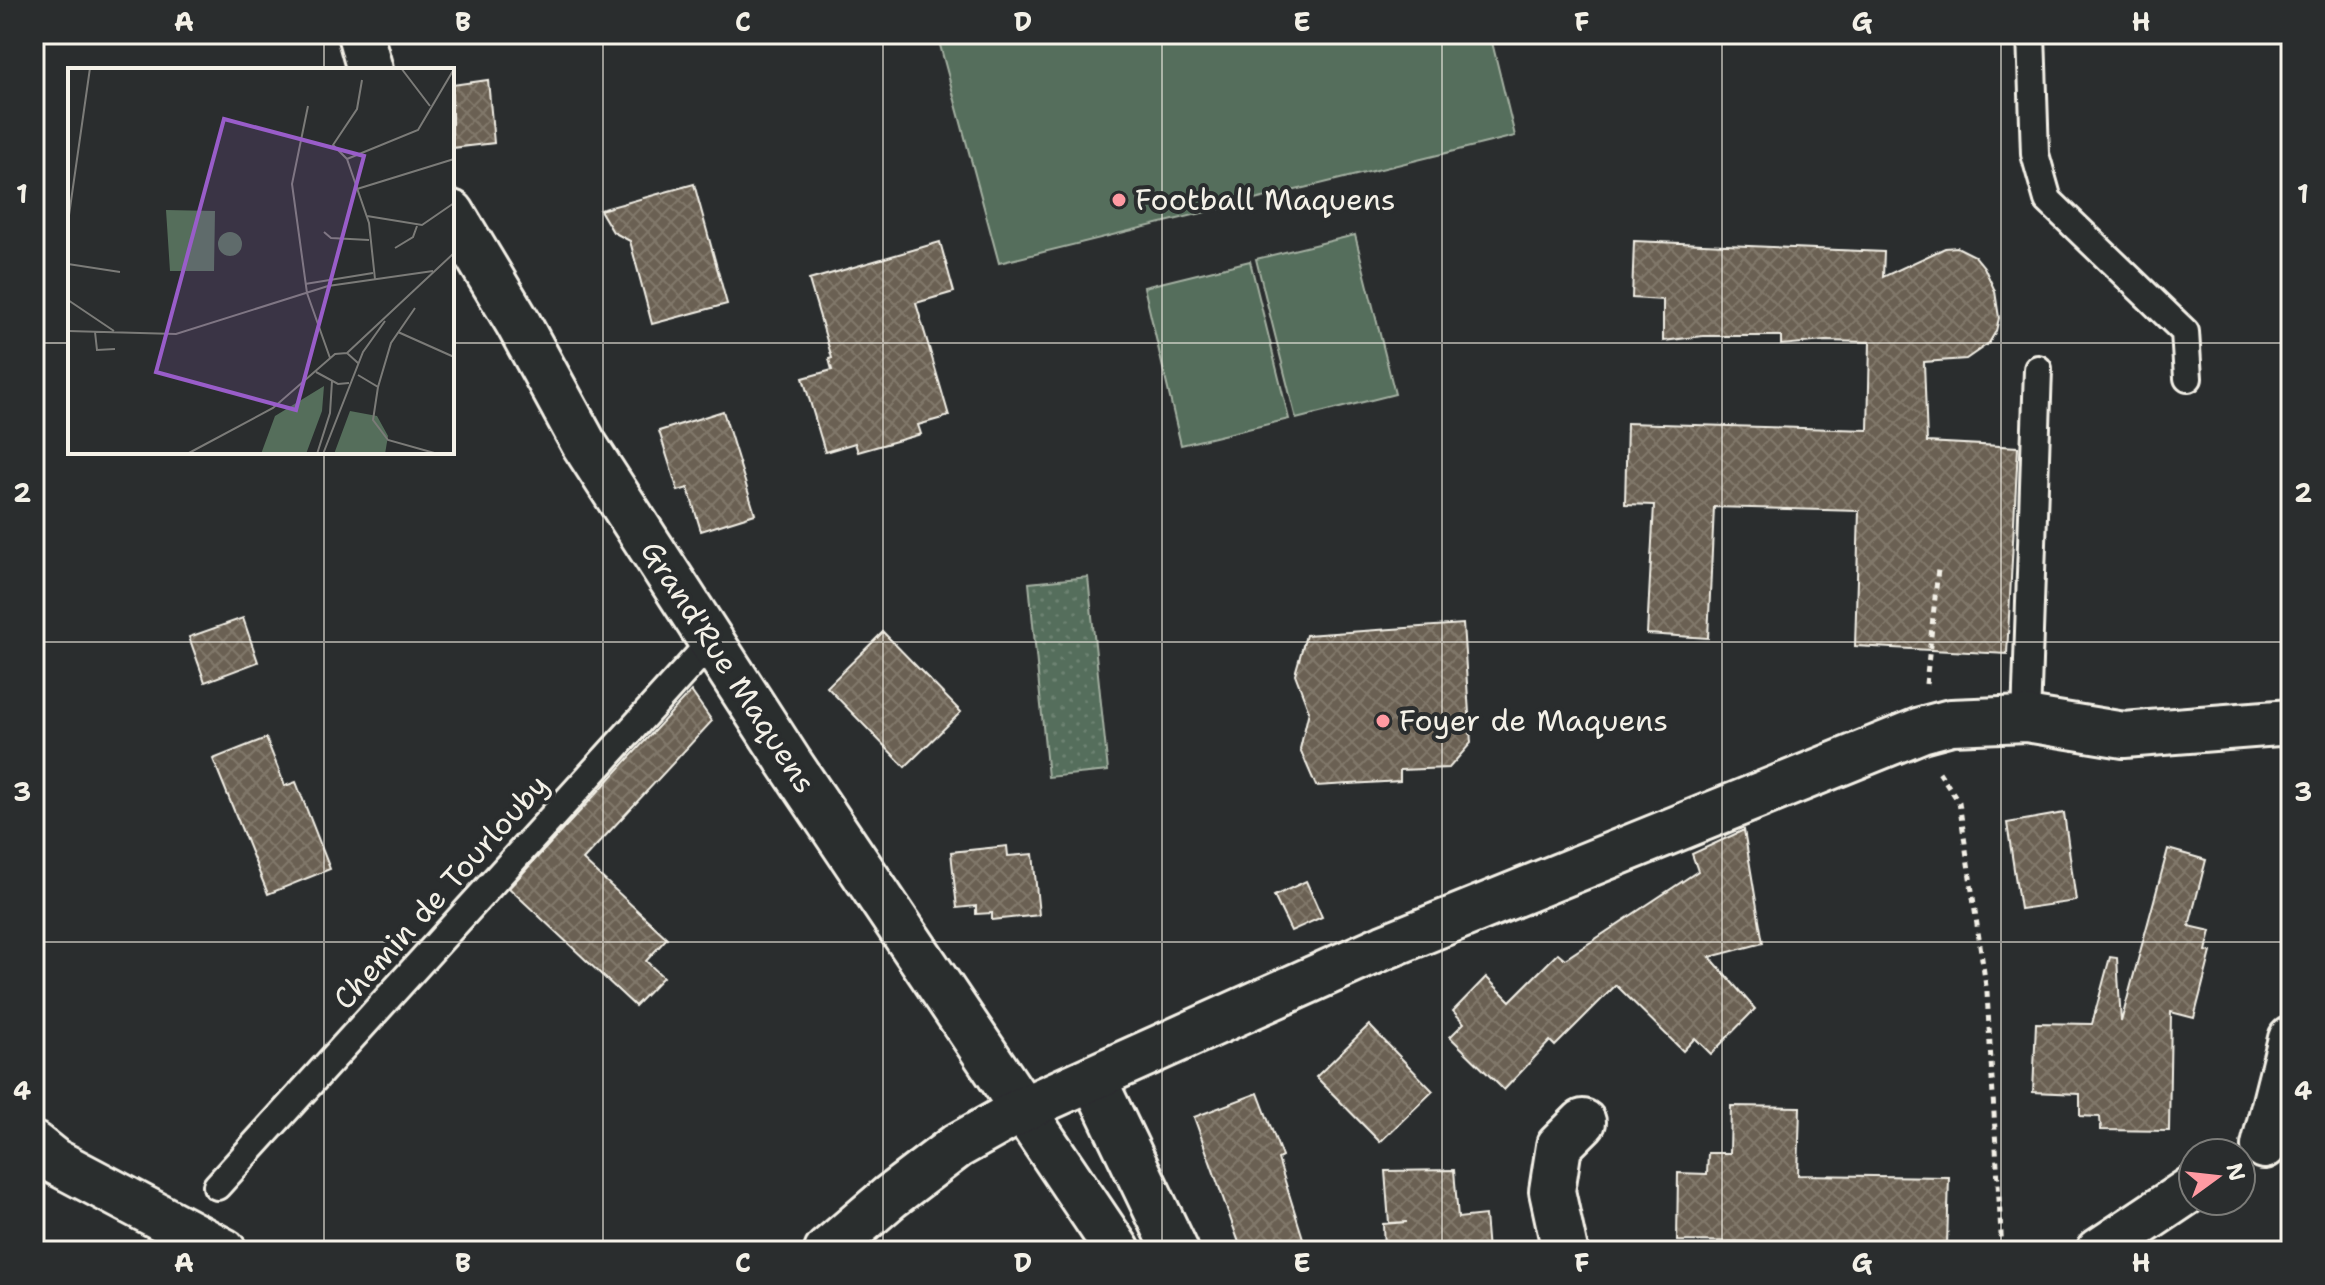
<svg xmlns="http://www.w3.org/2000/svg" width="2325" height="1285" font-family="'Shantell Sans',sans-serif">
  <defs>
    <pattern id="park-dots" width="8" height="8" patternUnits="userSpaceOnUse" patternTransform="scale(2)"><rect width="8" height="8" fill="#556e5b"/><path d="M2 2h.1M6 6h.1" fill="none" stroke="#6e8373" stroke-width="1.8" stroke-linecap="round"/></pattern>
    <pattern id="building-cross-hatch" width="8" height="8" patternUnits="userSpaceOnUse" patternTransform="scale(2)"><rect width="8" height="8" fill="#6b6152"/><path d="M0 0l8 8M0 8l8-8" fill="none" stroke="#81786b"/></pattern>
  </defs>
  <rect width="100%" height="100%" fill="#2a2d2e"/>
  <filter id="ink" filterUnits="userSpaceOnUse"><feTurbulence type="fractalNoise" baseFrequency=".0125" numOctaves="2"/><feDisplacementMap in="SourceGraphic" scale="16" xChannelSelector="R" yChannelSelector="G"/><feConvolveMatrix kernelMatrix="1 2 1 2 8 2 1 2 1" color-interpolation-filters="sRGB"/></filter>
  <g filter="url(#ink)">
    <g fill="#556e5b" stroke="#a4b0a2" stroke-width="2">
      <path d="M937 34H1490L1515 136 999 263Z"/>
      <path d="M1355 235 1395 394 1296 419 1256 259Z"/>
      <path d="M1250 261 1289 419 1181 445 1144 287Z"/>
    </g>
    <path fill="url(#park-dots)" stroke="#a4b0a2" stroke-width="2" d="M1088 577 1108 771 1048 777 1029 583Z"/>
    <g fill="url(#building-cross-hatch)" stroke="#f4f1e8" stroke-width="2">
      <path d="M488 80 494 143 452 148V85Z"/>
      <path d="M694 184 727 304 652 324 630 241 613 232 600 210Z"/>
      <path d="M1634 241 1884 252 1883 277 1945 248 1957 247 1975 256 1984 267 1995 291 1999 318 1996 331 1989 343 1966 359 1924 362 1927 442 2018 447 2007 654 1855 646 1859 511 1714 507 1708 638 1647 634 1654 505 1625 504 1627 423 1868 430 1870 342 1825 341 1781 345V336H1703L1663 341V300L1632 298Z"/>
      <path d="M940 242 954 292 916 303 949 416 918 425 921 434 858 452 855 443 825 452 803 378 832 370 829 359 832 358 809 280Z"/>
      <path d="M723 411 755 514 701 531 688 488 678 491 659 431Z"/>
      <path d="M243 618 258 662 205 682 189 637Z"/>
      <path d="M1463 624 1471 743 1449 768 1400 770V781L1316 786 1300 749 1309 711 1295 674 1306 635Z"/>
      <path d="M883 632 961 712 905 767 827 687Z"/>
      <path d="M691 691 712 721 583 860 667 938 646 961 663 977 635 1006 509 888Z"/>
      <path d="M266 738 285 786 296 782 330 869 268 894 213 759Z"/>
      <path d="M2064 813 2076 901 2020 909 2007 823Z"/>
      <path d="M1744 830 1763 943 1710 957 1755 1009 1711 1054 1695 1038 1683 1051 1616 985 1555 1046 1550 1041 1504 1090 1450 1037 1464 1023 1453 1011 1486 977 1510 1001 1558 953 1565 959 1698 871 1692 854Z"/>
      <path d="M1007 846 1008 856 1033 854 1039 915 992 920V913L976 914V906L957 908 951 852Z"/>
      <path d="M2168 849 2206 860 2189 926 2211 931 2206 951 2211 952 2194 1018 2171 1012 2169 1131 2101 1130 2100 1117 2080 1116V1094L2033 1092 2036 1023 2092 1024 2110 957 2117 958 2121 1022Z"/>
      <path d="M1306 881 1322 917 1291 931 1274 896Z"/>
      <path d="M1369 1025 1433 1091 1380 1142 1316 1077Z"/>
      <path d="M1258 1093 1282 1157 1278 1159 1307 1251H1242L1194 1117Z"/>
      <path d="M1731 1106 1800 1107 1798 1175 1949 1177 1947 1246 1900 1245V1251H1784V1242L1677 1241 1678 1173 1707 1174 1708 1153H1730Z"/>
      <path d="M1454 1170 1458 1218 1485 1215 1488 1251H1384L1383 1224 1407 1222 1389 1223 1385 1171Z"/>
    </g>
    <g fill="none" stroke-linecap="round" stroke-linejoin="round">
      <g stroke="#f4f1e8" stroke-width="32">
        <g id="service">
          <path d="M2031 34 2035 154 2048 200 2185 332 2188 378"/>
          <path d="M2026 719 2038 369"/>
          <path d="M217 1186 712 641"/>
        </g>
      </g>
      <g stroke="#f4f1e8" stroke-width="50">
        <g id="minor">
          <path d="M360 34 370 70"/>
          <path d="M452 213 518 323 584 444 789 762 1118 1251"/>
          <path d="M1093 1078 1176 1251"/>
          <path d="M2264 1146 2291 1039"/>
          <path d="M827 1251 890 1197 957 1146 1023 1109 1384 947 1921 730 1951 722 2026 719 2124 735 2291 722"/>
          <path d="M1565 1251 1552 1191 1559 1146 1583 1122"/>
          <path d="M2099 1251 2193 1188"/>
        </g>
      </g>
      <g stroke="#f4f1e8" stroke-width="50">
        <path id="secondary" d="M34 1145 54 1161 224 1251"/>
      </g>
      <g stroke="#f4f1e8" stroke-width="5" stroke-dasharray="6 6" stroke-linecap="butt">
        <path d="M1926 684 1938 569"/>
        <path d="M1939 772 1959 802 1987 993 2002 1251"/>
      </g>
      <use href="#service" stroke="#2a2d2e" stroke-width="26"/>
      <use href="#minor" stroke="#2a2d2e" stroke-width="44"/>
      <use href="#secondary" stroke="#2a2d2e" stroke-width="44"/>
    </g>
  </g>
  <path fill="none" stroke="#f4f1e8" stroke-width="2" stroke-opacity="0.55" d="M324 34V70M603 34V1251M883 34V1251M1162 34V1251M1442 34V1251M1722 34V1251M2001 34V1251M34 343H70M452 343H2291M324 452V1251M34 642H2291M34 942H2291"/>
  <g fill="#ff9aa2" stroke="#2a2d2e" stroke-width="3">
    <circle cx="1119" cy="200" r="8"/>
    <circle cx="1383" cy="721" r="8"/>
  </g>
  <g text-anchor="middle" stroke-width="8" stroke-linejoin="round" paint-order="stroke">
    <g font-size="30" fill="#f4f1e8" stroke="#2a2d2e" text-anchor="start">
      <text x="1135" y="210">Football Maquens</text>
      <text x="1399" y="731">Foyer de Maquens</text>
    </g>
    <g font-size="30" fill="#f4f1e8" stroke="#2a2d2e">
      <text transform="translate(728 667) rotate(57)" y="10">Grand'Rue Maquens</text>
      <text transform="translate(441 892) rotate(-48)" y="10">Chemin de Tourlouby</text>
    </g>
  </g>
  <g transform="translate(68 68)">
    <rect width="386" height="386" fill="#2a2d2e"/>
    <path d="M98 142 147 143 146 203H102ZM150 176a12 12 0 1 1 24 0a12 12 0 1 1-24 0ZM256 318 254 343 238 386H193L207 348ZM282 343 309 348 320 368 317 386H266Z" fill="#556e5b"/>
    <path fill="none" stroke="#7b7b78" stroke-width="2" d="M333 0 362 38M240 38 224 116 239 225 262 290M279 91 350 62 386 1M279 91 301 155 307 211M279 91 265 77 289 41 294 12M289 121 386 91M299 148 354 157 386 135M0 154 22 0M256 164 263 170 301 172M327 180 345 169 349 158M0 196 52 204M237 216 305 205M0 232 46 263M0 263 108 266 260 218 365 203M27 264 29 282 47 281M330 264 386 289M279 285 386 185M248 304 270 316 281 315M290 307 310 319 305 352 320 372 370 386M310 319 323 275 347 240M119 386 205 340 267 286 279 285 290 295M249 386 262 345 264 313M255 386 295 284 317 253"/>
    <path fill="#995dc9" fill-opacity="0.15" stroke="#995dc9" stroke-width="4" d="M156 51 296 88 228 342 88 304Z"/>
    <rect width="386" height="386" fill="none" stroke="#f4f1e8" stroke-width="4"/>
  </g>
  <rect width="2325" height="1285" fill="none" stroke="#2a2d2e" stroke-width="88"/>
  <g transform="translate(2217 1177) rotate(75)"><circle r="38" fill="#2a2d2e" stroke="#7b7b78" stroke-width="2"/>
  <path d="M0-6L14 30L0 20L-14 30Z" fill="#ff9aa2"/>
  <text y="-12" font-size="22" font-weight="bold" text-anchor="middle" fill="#f4f1e8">N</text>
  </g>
  <rect x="44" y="44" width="2237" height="1197" fill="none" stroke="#f4f1e8" stroke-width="3"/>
  <g font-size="26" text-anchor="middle" font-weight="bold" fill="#f4f1e8">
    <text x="184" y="31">A</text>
    <text x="463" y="31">B</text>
    <text x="743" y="31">C</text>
    <text x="1023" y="31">D</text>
    <text x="1302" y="31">E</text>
    <text x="1582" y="31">F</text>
    <text x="1862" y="31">G</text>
    <text x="2141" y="31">H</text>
    <text x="22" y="203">1</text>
    <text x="2303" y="203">1</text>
    <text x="22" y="502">2</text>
    <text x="2303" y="502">2</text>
    <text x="22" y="801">3</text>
    <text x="2303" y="801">3</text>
    <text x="22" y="1100">4</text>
    <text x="2303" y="1100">4</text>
    <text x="184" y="1272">A</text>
    <text x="463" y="1272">B</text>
    <text x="743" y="1272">C</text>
    <text x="1023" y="1272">D</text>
    <text x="1302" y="1272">E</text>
    <text x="1582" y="1272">F</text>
    <text x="1862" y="1272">G</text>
    <text x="2141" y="1272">H</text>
  </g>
</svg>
